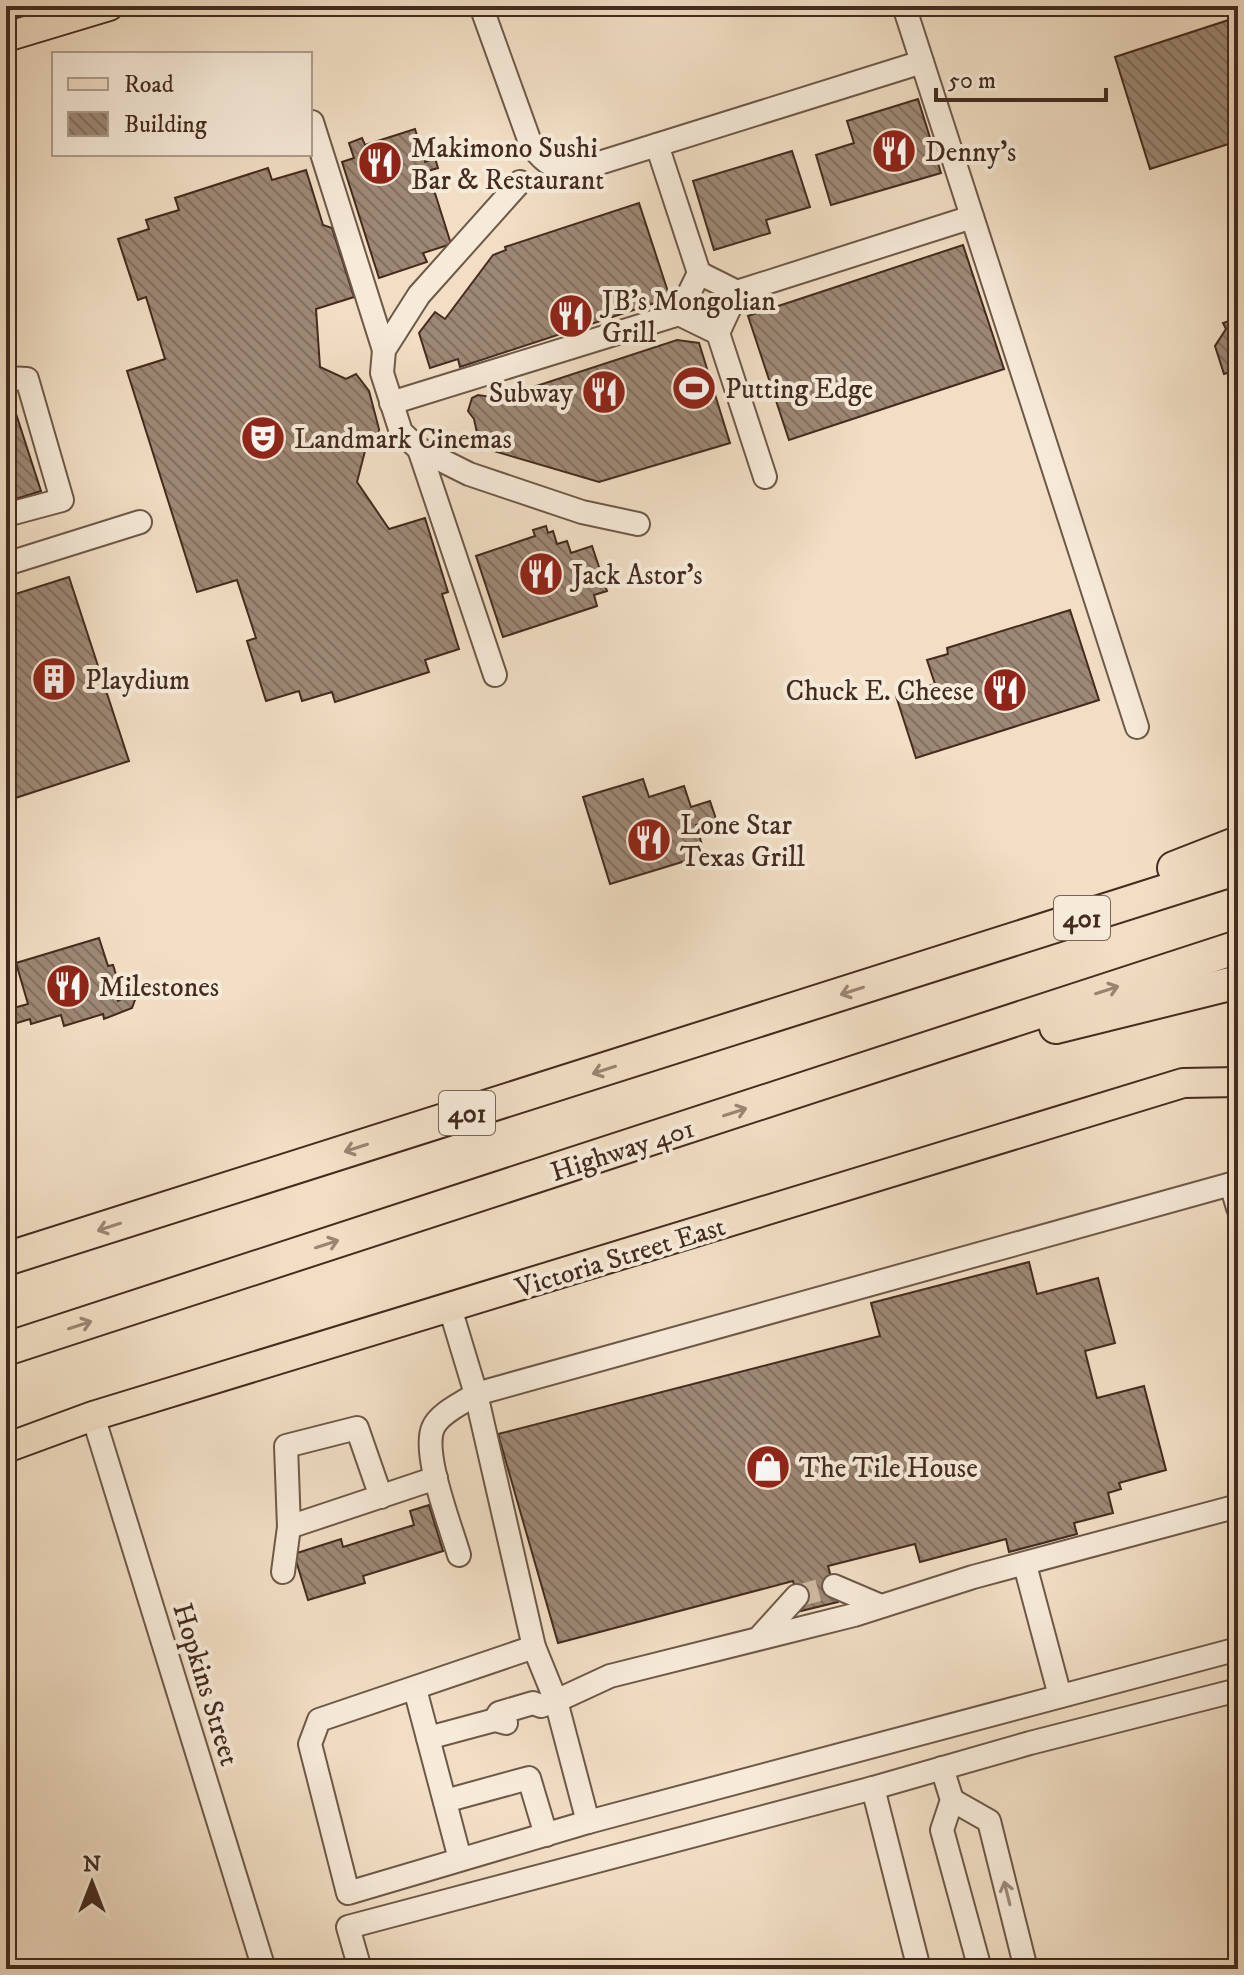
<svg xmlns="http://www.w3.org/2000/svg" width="1244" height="1975" font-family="'IM FELL DW Pica',serif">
  <defs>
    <pattern id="building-back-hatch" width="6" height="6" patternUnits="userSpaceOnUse" patternTransform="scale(2)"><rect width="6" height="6" fill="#9d8875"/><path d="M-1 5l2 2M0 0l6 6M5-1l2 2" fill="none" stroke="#826f5f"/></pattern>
  </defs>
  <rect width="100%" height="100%" fill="#f1dec4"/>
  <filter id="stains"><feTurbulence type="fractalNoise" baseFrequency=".0025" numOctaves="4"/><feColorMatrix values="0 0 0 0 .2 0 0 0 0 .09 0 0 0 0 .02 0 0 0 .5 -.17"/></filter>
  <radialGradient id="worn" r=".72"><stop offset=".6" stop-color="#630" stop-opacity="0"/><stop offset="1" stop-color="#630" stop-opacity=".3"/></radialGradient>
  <g fill="url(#building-back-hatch)" stroke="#432b1f" stroke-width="2">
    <path d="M1238 17V141L1150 169 1115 57Z"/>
    <path d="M918 99 941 173 831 205 816 155 854 143 847 121Z"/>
    <path d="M415 129 425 162 435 158 438 168 428 171 451 244 423 253 427 262 379 278 342 162 354 158 349 143 362 138 365 145Z"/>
    <path d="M792 151 810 207 766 220 770 233 714 250 693 181Z"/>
    <path d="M268 168 272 180 306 170 323 225 332 228 354 297 316 309 320 367 346 379 356 374 369 391 379 429 378 447 365 451 357 482 389 529 425 518 448 592 442 594 459 649 425 660 429 672 335 702 332 692 302 701 299 691 266 701 247 641 256 638 237 580 197 592 127 371 165 359 146 297 138 300 118 239 149 229 146 220 179 210 175 198Z"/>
    <path d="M639 203 670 298 460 367 458 359 430 368 419 333 435 312 445 319 493 255 506 250 505 247Z"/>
    <path d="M963 245 1004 369 789 440 748 316Z"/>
    <path d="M1238 318V384L1234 371 1224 374 1215 346 1226 329 1223 323Z"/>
    <path d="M677 340 699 343 730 443 599 482 487 449 481 451 474 419 468 411 472 398 478 395 491 397 517 390 518 392Z"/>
    <path d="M8 389 41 491 6 502V390Z"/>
    <path d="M546 526 548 533 553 531 557 544 567 541 571 553 592 546 607 591 594 595 597 606 503 637 476 556 535 536 533 530Z"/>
    <path d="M69 577 129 761 6 801V597Z"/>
    <path d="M1070 610 1099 700 916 758 896 696 935 684 927 660 948 654 947 648Z"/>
    <path d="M643 779 649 797 684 786 691 807 710 801 716 819 696 825 705 855 610 884 583 797Z"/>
    <path d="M99 938 108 966 113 965 117 978 112 979 118 1001 134 992 136 997 132 1008 104 1019 103 1014 64 1026 61 1015 31 1024 30 1019 7 1026 6 1010 28 1004 16 963Z"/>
    <path d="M1029 1262 1037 1294 1098 1278 1115 1343 1085 1351 1097 1398 1144 1386 1166 1470 1119 1483 1121 1489 1108 1493 1113 1513 1074 1523 1077 1534 1009 1552 1006 1539 920 1562 915 1544 828 1566 838 1602 801 1611 793 1581 558 1643 498 1434 880 1336 871 1303Z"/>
    <path d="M429 1505 443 1551 363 1576 365 1583 308 1600 294 1554 341 1539 343 1547 414 1525 410 1511Z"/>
  </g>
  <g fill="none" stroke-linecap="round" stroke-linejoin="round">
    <path stroke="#cebaa3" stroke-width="22" stroke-dasharray="22 11" stroke-linecap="butt" d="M797 1596 834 1586"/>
    <g stroke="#6e5848" stroke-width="26">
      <g id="minor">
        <path d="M481 6 531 145C547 166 554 169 580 169L922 62"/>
        <path d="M904 6 1137 727"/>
        <path d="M312 122 384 350"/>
        <path d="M657 145 699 273"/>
        <path d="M520 182 419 295 384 350 382 373 401 432 419 449 469 474 582 512 638 524"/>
        <path d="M737 292 972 217"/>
        <path d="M718 333 679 314 699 273 737 292 718 333 765 477"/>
        <path d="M6 378 27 379 62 500 6 515"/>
        <path d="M391 403 679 314"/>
        <path d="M419 449 495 675"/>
        <path d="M6 564 140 522"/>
        <path d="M1231 1184 1238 1208"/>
        <path d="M450 1308 476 1394 534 1647 556 1701 588 1822 1238 1649"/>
        <path d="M93 1416 264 1969"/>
        <path d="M381 1497 357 1428 286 1446 289 1527 436 1478"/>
        <path d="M459 1555C451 1527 422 1454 433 1428 439 1413 463 1403 476 1394L1231 1184H1238"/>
        <path d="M1025 1565 1060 1696"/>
        <path d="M283 1572 289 1527"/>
        <path d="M834 1586 881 1606"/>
        <path d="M759 1638 797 1596"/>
        <path d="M534 1647 319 1720 310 1744 348 1893 588 1822"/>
        <path d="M415 1689 460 1859"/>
        <path d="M495 1720 499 1713 533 1703 541 1706 556 1701 610 1676 854 1615 973 1577 1238 1506"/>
        <path d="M428 1738 495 1720 506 1723"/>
        <path d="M942 1768 952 1800 942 1830 980 1969"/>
        <path d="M873 1788 1030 1743 1238 1690"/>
        <path d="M952 1800 989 1821 1026 1969"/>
        <path d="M445 1801 529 1778 546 1835"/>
        <path d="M360 1969 348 1927 873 1788 919 1969"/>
      </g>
    </g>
    <g stroke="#432b1f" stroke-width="32">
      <g id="major">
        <path d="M6 37 109 6"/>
        <path d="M6 1448 93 1416 1183 1083 1238 1082"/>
      </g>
    </g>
    <g stroke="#432b1f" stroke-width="36">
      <g id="highway">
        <path d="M1174 868 1238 843"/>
        <path d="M1056 1027 1238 982"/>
        <path d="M6 1259 1238 868"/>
        <path d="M6 1349 1238 947"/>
      </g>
    </g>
    <use href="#minor" stroke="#f6ead9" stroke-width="22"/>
    <use href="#major" stroke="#f1dec4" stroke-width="28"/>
    <use href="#highway" stroke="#f1dec4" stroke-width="32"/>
  </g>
  <defs><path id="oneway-shaft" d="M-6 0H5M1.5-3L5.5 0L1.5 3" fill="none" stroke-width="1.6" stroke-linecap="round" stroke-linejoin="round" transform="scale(2)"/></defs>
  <g stroke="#9a8472">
    <use href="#oneway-shaft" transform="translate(1107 990) rotate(-18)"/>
    <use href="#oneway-shaft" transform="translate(852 991) rotate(162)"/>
    <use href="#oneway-shaft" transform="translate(604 1070) rotate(162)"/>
    <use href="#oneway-shaft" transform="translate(735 1112) rotate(-18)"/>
    <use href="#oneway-shaft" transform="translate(356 1148) rotate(162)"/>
    <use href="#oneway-shaft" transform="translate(109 1227) rotate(162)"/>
    <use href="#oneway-shaft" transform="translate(327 1244) rotate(-18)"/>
    <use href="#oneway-shaft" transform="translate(80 1325) rotate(-18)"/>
  </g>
  <use stroke="#9c8a7c" href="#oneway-shaft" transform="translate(1007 1893) rotate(-104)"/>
  <defs>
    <g id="restaurant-disc" transform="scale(2.3)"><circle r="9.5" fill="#8f2418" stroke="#f6ead9"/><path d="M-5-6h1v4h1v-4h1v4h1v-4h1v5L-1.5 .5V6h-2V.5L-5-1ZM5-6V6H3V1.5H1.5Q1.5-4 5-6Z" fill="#fff"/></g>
    <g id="stadium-disc" transform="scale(2.3)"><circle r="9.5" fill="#8f2418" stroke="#f6ead9"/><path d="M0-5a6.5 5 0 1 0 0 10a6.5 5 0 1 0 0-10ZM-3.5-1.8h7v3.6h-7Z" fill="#fff"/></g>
    <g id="theatre-disc" transform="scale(2.3)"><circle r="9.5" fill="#8f2418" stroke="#f6ead9"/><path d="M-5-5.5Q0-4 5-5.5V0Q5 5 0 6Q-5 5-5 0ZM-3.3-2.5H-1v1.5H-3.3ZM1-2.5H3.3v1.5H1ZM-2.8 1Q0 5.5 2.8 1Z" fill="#fff"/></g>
    <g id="building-disc" transform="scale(2.3)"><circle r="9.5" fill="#8f2418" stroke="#f6ead9"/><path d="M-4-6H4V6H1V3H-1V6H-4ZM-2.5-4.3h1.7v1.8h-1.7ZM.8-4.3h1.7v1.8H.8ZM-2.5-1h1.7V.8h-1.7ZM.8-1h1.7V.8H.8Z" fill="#fff"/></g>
    <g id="shop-disc" transform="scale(2.3)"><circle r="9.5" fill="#8f2418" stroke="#f6ead9"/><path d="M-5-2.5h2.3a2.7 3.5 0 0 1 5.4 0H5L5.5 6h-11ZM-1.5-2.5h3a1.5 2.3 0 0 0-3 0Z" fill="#fff"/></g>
  </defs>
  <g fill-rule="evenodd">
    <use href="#restaurant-disc" x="894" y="151"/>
    <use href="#restaurant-disc" x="380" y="163"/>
    <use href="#restaurant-disc" x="571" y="316"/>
    <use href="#stadium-disc" x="694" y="388"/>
    <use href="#restaurant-disc" x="604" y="392"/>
    <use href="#theatre-disc" x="263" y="438"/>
    <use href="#restaurant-disc" x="541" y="574"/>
    <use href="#building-disc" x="54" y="679"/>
    <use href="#restaurant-disc" x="1005" y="690"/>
    <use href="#restaurant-disc" x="649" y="840"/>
    <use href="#restaurant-disc" x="68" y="986"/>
    <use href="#shop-disc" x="768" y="1467"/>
  </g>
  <g text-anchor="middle" stroke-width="8" stroke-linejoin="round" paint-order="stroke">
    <g fill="#f6ead9" stroke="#796457" stroke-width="2">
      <rect x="1054" y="896" width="56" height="44" rx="6"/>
      <rect x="439" y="1091" width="56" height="44" rx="6"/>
    </g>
    <g font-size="26" font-weight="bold" fill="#432b1f">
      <text x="1082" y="927">401</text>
      <text x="467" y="1122">401</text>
    </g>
    <g font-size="28" fill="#432b1f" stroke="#f6ead9" text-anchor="start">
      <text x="411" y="157">Makimono Sushi<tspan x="411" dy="32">Bar &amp; Restaurant</tspan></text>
      <text x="925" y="161">Denny's</text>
      <text x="602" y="310">JB's Mongolian<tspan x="602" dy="32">Grill</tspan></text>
      <text x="725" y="398">Putting Edge</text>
      <text x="573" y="402" text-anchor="end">Subway</text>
      <text x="294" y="448">Landmark Cinemas</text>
      <text x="572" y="584">Jack Astor's</text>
      <text x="85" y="689">Playdium</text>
      <text x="974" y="700" text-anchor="end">Chuck E. Cheese</text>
      <text x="680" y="834">Lone Star<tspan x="680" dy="32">Texas Grill</tspan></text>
      <text x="99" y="996">Milestones</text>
      <text x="799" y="1477">The Tile House</text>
    </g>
    <g font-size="28" fill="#432b1f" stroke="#f6ead9">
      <text transform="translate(622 1149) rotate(-18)" y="10">Highway 401</text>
      <text transform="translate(620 1256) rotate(-17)" y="10">Victoria Street East</text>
      <text transform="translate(207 1684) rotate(73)" y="10">Hopkins Street</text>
    </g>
  </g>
  <rect width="1244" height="1975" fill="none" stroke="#f1dec4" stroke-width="32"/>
  <rect x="8" y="8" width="1228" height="1959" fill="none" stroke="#432b1f" stroke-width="4"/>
  <rect x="16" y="16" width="1212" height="1943" fill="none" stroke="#432b1f" stroke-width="2"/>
  <rect x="52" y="52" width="260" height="104" fill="#f6ead9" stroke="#ae9e8f" stroke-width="2"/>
  <rect x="68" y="78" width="40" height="12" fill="#f1dec4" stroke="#ae9e8f" stroke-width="2"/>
  <text x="124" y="92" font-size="24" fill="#432b1f">Road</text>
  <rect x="68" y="112" width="40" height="24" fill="url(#building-back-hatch)" stroke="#ae9e8f" stroke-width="2"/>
  <text x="124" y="132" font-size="24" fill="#432b1f">Building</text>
  <g transform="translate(92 1883)" stroke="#f6ead9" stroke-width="6" paint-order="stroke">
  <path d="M0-6L14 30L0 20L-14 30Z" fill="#432b1f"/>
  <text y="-12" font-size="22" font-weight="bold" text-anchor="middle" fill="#432b1f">N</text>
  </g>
  <path d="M936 88v12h170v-12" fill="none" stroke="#432b1f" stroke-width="4"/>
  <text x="948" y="88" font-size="24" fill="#432b1f" stroke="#f6ead9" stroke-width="6" paint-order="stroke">50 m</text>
  <rect width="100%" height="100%" filter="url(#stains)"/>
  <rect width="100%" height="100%" fill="url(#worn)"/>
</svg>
